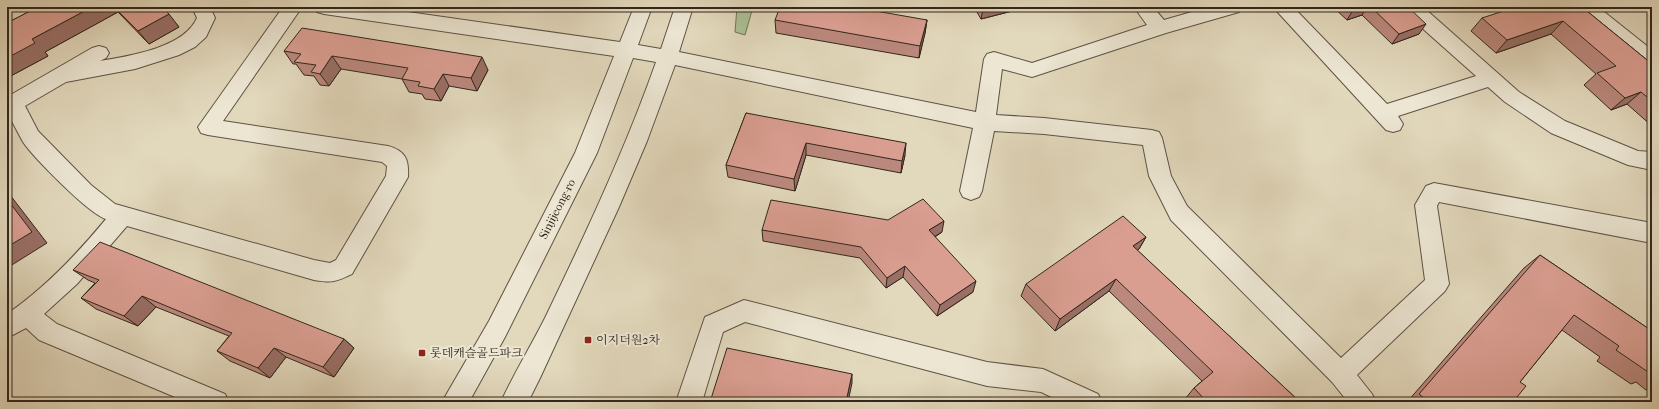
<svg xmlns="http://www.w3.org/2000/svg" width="1659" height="409" font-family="'IM FELL French Canon','Noto Serif KR',serif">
  <rect width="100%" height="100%" fill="#e2d8bc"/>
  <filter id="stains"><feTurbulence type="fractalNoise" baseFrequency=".005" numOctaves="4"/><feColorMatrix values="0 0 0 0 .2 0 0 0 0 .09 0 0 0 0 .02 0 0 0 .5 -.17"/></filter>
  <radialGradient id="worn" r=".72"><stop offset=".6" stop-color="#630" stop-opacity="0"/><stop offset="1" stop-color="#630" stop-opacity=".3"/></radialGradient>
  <path fill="#adc096" stroke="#6f7459" d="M737 7H753L745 35 735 32Z"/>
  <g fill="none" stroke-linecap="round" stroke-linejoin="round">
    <g stroke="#5d5344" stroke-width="2">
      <g id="minor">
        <path d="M192 7H210L215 18 206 37 195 47 179 55 135 69 66 82 25 106 38 131 91 185 115 204 314 260 330 263 336 260 386 176 387 166 382 162 208 135 201 133 198 127 283 7H302L223 121 388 146C406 151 409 160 408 177L352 274C335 282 333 283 314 280L127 226 77 284 44 314 57 324 225 394 229 402H187L39 340 26 328 7 338V314C45 288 77 254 106 219 89 214 33 157 23 142 18 133 13 123 8 114L7 115V97L92 48 99 46 106 48 109 53 106 58 100 61C129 56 184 48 197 18Z"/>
        <path d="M315 7H373L620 42 634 7H652L638 45 661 49 675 7H693L679 52 976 112 984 59 987 54 994 52 1032 63 1147 25 1134 7H1153L1164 20 1209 7H1241L1239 12 1166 33 1032 77 1002 69 996 115 1044 118 1152 130 1159 132 1162 138 1171 176 1187 206 1341 358 1425 280 1415 205 1426 186 1434 183 1652 223V243L1439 202 1437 206 1449 284 1445 291 1357 375 1372 394 1376 402H1348L1332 382 1171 220 1149 176 1143 145 1044 134 994 131 982 191 979 197 971 200 963 197 960 191 973 128 675 65 647 141 619 207 540 378 528 402H501C514 373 531 346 545 318 585 235 625 150 656 62L633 58 597 153 505 337 469 402H442L489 321 575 153 614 56 324 14 317 12Z"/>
        <path d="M1273 7H1293L1387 104 1476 76 1404 12 1402 7H1423L1519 92 1565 121 1638 151 1652 152V170L1628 165 1551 133 1505 102 1488 87 1398 116 1403 124 1400 130 1393 132 1386 130Z"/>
        <path d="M1576 7H1598L1652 50V68L1645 66 1578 12Z"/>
        <path d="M744 300 987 362 1043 369 1098 394 1102 402H1062L1041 392 987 386 745 322 723 332 702 402H676L705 317Z"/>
      </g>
    </g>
    <use href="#minor" fill="#ece6d3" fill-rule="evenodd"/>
  </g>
  <g fill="#bb887d" stroke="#31271c">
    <path d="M38 7H162L179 27 149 44 118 12 45 52 48 56 7 78V23Z"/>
    <path d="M974 7H1024V8L981 19Z"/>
    <path d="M1333 7H1408L1419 34 1392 44 1362 15 1347 20Z"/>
    <path d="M1582 7 1652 64V126L1627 104 1611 110 1584 85 1596 74 1551 34 1496 53 1471 31 1482 18Z"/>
    <path d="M775 20H927L925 33 919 58 776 33Z"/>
    <path d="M284 51 488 70 477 91 449 86 441 101 425 99 422 94 409 92 402 79 341 69 329 86 320 85 314 76 304 75 296 64H293Z"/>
    <path d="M746 113 905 155 901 173 806 155 795 191 728 177 726 165Z"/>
    <path d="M762 230 942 232 935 237 973 292 937 316 903 277 886 288 860 258 763 241Z"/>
    <path d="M1146 237 1139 249 1137 250 1300 402H1188L1185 399 1194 388 1202 381 1109 291 1055 331 1021 296 1026 284Z"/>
    <path d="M1540 255 1652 331V387L1646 390 1636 382 1631 384 1597 361 1600 357 1562 330 1520 382 1513 402H1407L1524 268Z"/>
    <path d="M73 270 344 339 354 348 334 377 286 357 270 378 230 361 217 351 229 336 156 307 138 326 96 309 81 298 95 283 88 280Z"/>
  </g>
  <g fill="#996f66" stroke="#31271c">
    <path d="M92 7H113L118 12 45 52 48 56 7 78V58L32 39Z"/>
    <path d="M991 7H1024V8L981 19 983 9Z"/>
    <path d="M1363 7H1367L1362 15 1347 20 1353 10Z"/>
    <path d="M169 14 179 27 149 44 138 31Z"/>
    <path d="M927 20 925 33 919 58 920 46Z"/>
    <path d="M1563 21 1551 34 1496 53 1507 40Z"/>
    <path d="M1426 24 1419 34 1392 44 1399 34Z"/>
    <path d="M332 56 341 69 329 86 320 74Z"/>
    <path d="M482 57 488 70 477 91 471 78Z"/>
    <path d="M443 74 449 86 441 101 434 89Z"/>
    <path d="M1641 92 1627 104 1611 110 1625 98Z"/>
    <path d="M806 143V155L795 191 794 179Z"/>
    <path d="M906 143 905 155 901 173 902 161Z"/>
    <path d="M7 191 47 243 7 268Z"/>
    <path d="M944 221 942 232 927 241 929 230Z"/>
    <path d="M1146 237 1139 249 1126 259 1133 246Z"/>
    <path d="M905 266 903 277 886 288 887 278Z"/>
    <path d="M1116 279 1109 291 1055 331 1060 319Z"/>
    <path d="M976 281 973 292 937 316 940 305Z"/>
    <path d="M142 296 156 307 138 326 124 316Z"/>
    <path d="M344 339 354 348 334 377 323 367Z"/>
    <path d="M274 348 286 357 270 378 258 368Z"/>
    <path d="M852 374V383L848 402H846Z"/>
  </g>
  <g fill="#da9e91" stroke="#31271c">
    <path d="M38 7H92L32 39 35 43 7 58V23Z"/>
    <path d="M114 7H162L169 14 138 31Z"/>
    <path d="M780 7H853L927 20 920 46 775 20Z"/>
    <path d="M982 7H991L983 9Z"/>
    <path d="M1350 7H1363L1353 10Z"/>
    <path d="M1371 7H1408L1426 24 1399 34Z"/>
    <path d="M1516 7H1582L1652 64V101L1641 92 1625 98 1597 73 1616 66 1563 21 1507 40 1482 18Z"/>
    <path d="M302 28 482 57 471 78 443 74 434 89 418 86 420 82 402 79 408 68 332 56 320 74 311 72 316 65 294 62 301 54 284 51Z"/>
    <path d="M746 113 906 143 902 161 806 143 794 179 726 165Z"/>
    <path d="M7 199 32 232 7 247Z"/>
    <path d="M923 199 944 221 929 230 976 281 940 305 905 266 887 278 861 247 762 230 771 200 888 220Z"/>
    <path d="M1123 216 1146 237 1133 246 1300 402H1207L1194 388 1213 372 1116 279 1060 319 1026 284Z"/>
    <path d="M100 242 344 339 323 367 274 348 258 368 217 351 232 333 142 296 124 316 81 298 99 280 73 270Z"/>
    <path d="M1540 255 1652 331V372L1651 374 1616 350 1619 346 1574 315 1520 382 1526 386 1513 402H1429L1419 394Z"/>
    <path d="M727 348 852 374 846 402H710Z"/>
  </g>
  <g fill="#8f2418" stroke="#ece6d3" stroke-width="1.5">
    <rect x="584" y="336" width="8" height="8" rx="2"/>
    <rect x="418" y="349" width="8" height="8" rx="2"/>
  </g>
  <g text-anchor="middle" stroke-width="4" stroke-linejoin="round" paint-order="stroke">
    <g font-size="12" fill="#31271c" stroke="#ece6d3">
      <text transform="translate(557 209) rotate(-63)" y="4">Sinjijeong-ro</text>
    </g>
    <g font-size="12" fill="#31271c" stroke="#ece6d3" text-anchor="start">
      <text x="596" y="344">이지더원2차</text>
      <text x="430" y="357">롯데캐슬골드파크</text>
    </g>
  </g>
  <rect width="1659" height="409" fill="none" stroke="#e2d8bc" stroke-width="24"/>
  <rect x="8" y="8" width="1643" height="393" fill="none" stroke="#31271c" stroke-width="2"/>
  <rect x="12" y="12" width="1635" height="385" fill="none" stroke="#31271c"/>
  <rect width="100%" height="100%" filter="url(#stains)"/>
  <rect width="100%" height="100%" fill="url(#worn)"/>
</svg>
